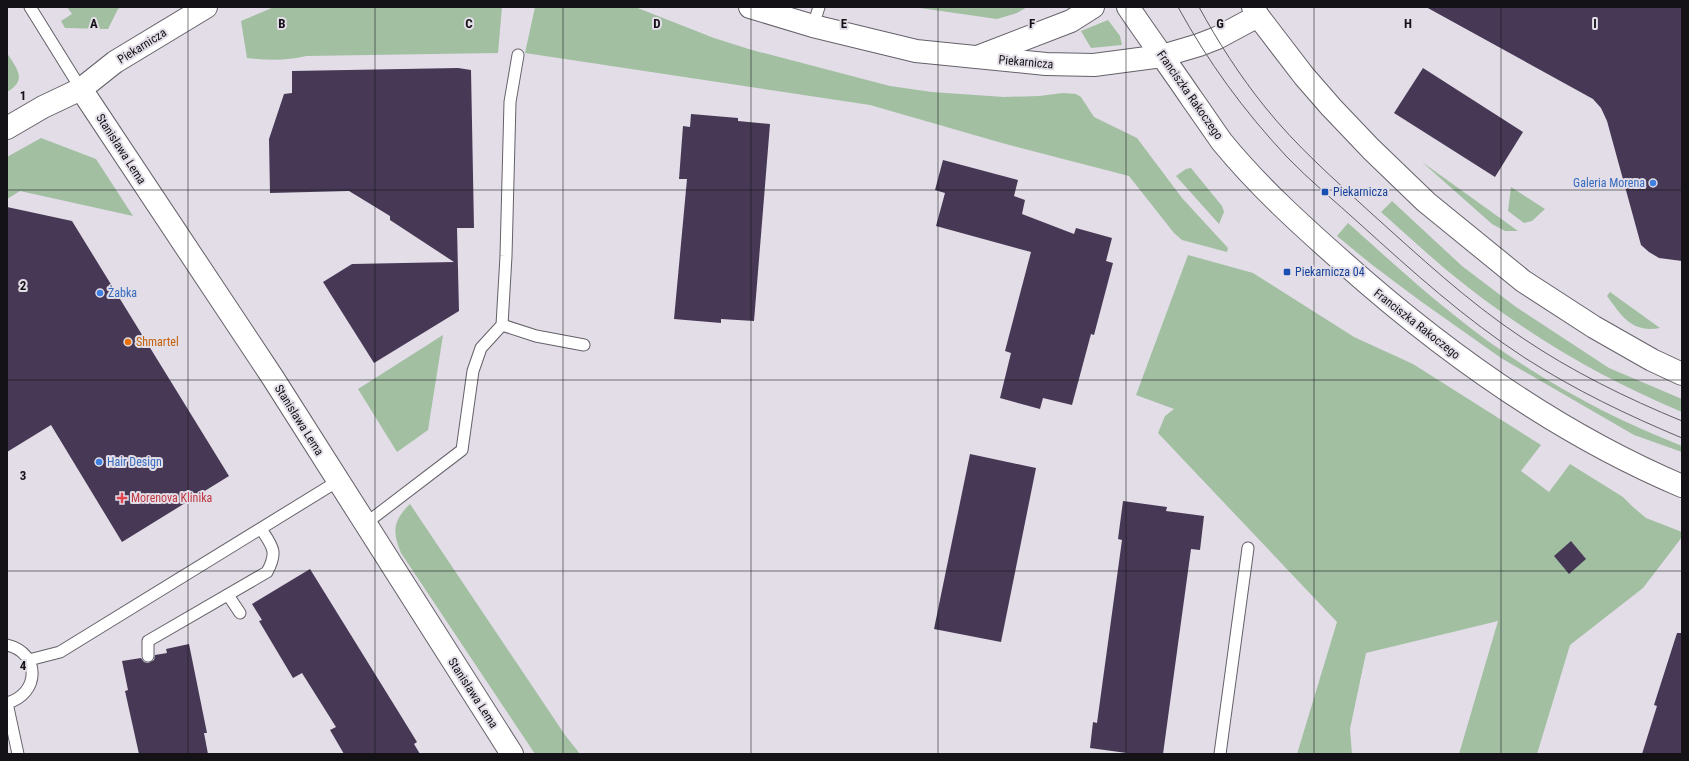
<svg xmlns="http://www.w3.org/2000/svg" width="1689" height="761" font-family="'Roboto Condensed',sans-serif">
  <rect width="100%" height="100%" fill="#e2dde7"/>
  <g fill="#a2bfa2">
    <path d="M67 7H122L118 9 108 29 65 28 61 21 72 14Z"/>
    <path d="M274 7H502L498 53 306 56C286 61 268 60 247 58L241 21Z"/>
    <path d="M535 7H635L714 38 752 50 890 86 932 92 1004 97 1039 96 1063 93 1076 94 1081 97 1094 117 1137 138 1182 198 1228 248 1227 252 1182 240 1174 233 1129 176 1002 143 870 105 525 53Z"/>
    <path d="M913 7H1027L1017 13 997 19Z"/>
    <path d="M1108 20 1120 36 1122 45 1091 48 1081 31Z"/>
    <path d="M7 53C17 69 28 80 7 92Z"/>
    <path d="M41 138 96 159 133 216 20 191 7 199V157Z"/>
    <path d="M1422 162 1518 231H1505L1492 224Z"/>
    <path d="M1191 168 1222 206 1224 212 1219 224 1176 176 1186 169Z"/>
    <path d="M1511 187 1545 209 1532 221 1524 223 1508 211Z"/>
    <path d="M1392 201 1462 266 1516 307 1609 368 1682 399V412C1605 380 1535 339 1469 288 1439 265 1410 238 1381 212Z"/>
    <path d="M1348 223C1383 254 1417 286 1454 315 1522 370 1600 414 1682 446V452L1634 435 1501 358 1419 300 1371 264 1337 236Z"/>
    <path d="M1188 255 1253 273 1354 337 1413 364 1541 445 1521 471 1549 492 1570 464 1623 497 1633 507 1646 518 1682 532V537L1643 588 1570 645 1537 754H1459L1498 621 1366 653 1350 729 1352 754H1297L1337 622 1158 433 1165 416 1174 409 1136 395Z"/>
    <path d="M1610 292 1660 328C1631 333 1622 316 1607 296Z"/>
    <path d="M443 335 428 430 397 452 358 389Z"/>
    <path d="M410 504 565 735 580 754H535L401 553C392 531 393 521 410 504Z"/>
  </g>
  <g fill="#473956">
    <path d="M1426 7H1682V261L1659 258 1649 252 1641 245 1607 121 1601 108 1593 99Z"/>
    <path d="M458 68 471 70 474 228H457L459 311 374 363 323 282 352 264 454 262 390 220V216L349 191 270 193 269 139 284 94 292 93V71Z"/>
    <path d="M1423 68 1523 132 1495 177 1394 113Z"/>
    <path d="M691 114 738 118V121L770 124 754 321 721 319V323L674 319 687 179H679L683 126 690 127Z"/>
    <path d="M943 160 1018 180 1014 196 1025 200 1022 214 1074 234 1076 228 1112 238 1106 261 1113 263 1094 335 1091 334 1072 405 1043 398 1040 409 1000 398 1011 353 1005 351 1031 252 936 226 945 193 935 190Z"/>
    <path d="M7 207 72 221 229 476 122 542 51 425 7 452Z"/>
    <path d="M970 454 1036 468 1001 642 934 629Z"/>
    <path d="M1123 501 1167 507 1166 511 1204 516 1200 550 1191 549 1163 754H1134L1090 748 1093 722 1097 723 1122 540 1118 539Z"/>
    <path d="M1571 541 1586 559 1569 574 1554 556Z"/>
    <path d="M310 569 401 716 417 742 414 744 420 754H344L330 730 336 727 302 673 293 678 259 621 262 620 252 604Z"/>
    <path d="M1677 633H1682V754H1642L1657 706 1654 705Z"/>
    <path d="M189 644 207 733H204L208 754H139L125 691 128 690 122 661 141 658 144 662 148 663 154 660 155 655 167 653 166 649Z"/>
  </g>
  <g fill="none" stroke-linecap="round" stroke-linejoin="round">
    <g stroke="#656169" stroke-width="13">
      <g id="service">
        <path d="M30 7 81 89"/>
        <path d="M813 26 819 7"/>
        <path d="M502 325 536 336 584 345"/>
        <path d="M365 524 462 450 473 371 481 348 502 325 506 256 510 102 518 55"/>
        <path d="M228 595 240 613"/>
        <path d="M7 645C41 653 40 694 7 703"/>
        <path d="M148 656V641L267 572C278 552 273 547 261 529"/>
        <path d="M29 660 60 652 338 481"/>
        <path d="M7 703 18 754"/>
        <path d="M1220 754 1248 548"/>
      </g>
    </g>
    <g stroke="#656169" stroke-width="24">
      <path id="minor" d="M81 89 273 378 512 754"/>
    </g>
    <g stroke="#656169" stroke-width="24">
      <g id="tertiary">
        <path d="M750 7 813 26 916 51 1046 64 1094 65 1162 56 1199 45 1217 38 1258 16"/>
        <path d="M980 56 1071 21 1093 7"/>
        <path d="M7 128 43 107 81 89 115 62 206 7"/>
      </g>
    </g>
    <g stroke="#656169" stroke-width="24">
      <g id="secondary">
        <path d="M1128 7C1149 38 1171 68 1192 99 1202 113 1212 128 1222 142 1258 186 1301 225 1344 263 1445 353 1557 433 1682 486"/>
        <path d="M1253 7 1258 16 1304 76 1331 107 1371 149 1426 202 1523 281 1594 327 1652 360 1682 374"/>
      </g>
    </g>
    <use href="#service" stroke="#fff" stroke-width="11"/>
    <use href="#minor" stroke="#fff" stroke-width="22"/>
    <use href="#tertiary" stroke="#fff" stroke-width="22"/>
    <use href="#secondary" stroke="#fff" stroke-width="22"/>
    <g stroke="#615e64" stroke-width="1">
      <path d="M1178 7C1208 62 1244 111 1287 157 1310 181 1336 202 1360 224 1412 271 1465 319 1525 358 1575 390 1627 415 1682 438"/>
      <path d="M1199 7C1218 42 1240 76 1265 107 1296 146 1334 179 1371 213 1419 256 1467 301 1521 337 1571 371 1626 398 1682 421"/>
    </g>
  </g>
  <path fill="none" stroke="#141216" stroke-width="1" stroke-opacity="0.55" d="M188 7V754M375 7V754M563 7V754M751 7V754M938 7V754M1126 7V754M1314 7V754M1501 7V754M7 190H1682M7 380H1682M7 571H1682"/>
  <g fill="#3f7fe0" stroke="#e2dde7" stroke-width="1.5">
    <circle cx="1653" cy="183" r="4"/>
    <circle cx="100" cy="293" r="4"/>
    <circle cx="99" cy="462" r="4"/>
  </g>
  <g fill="#1a4fb4" stroke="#e2dde7" stroke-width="1.5">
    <rect x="1321" y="188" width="8" height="8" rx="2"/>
    <rect x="1283" y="268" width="8" height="8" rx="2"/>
  </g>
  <circle fill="#e8710a" stroke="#e2dde7" stroke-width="1.5" cx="128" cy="342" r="4"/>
  <path fill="#e0444e" stroke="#e2dde7" stroke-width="1.5" d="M120 492h4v4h4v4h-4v4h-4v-4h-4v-4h4z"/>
  <g text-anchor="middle" stroke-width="4" stroke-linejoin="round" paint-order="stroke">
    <g font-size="12" fill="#141216" stroke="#e2dde7">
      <text transform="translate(142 46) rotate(-32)" y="4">Piekarnicza</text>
      <text transform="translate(1026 62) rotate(5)" y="4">Piekarnicza</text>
      <text transform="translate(1190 95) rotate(55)" y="4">Franciszka Rakoczego</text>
      <text transform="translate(121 149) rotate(57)" y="4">Stanisława Lema</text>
      <text transform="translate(1417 324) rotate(38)" y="4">Franciszka Rakoczego</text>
      <text transform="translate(299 420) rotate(58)" y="4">Stanisława Lema</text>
      <text transform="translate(473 693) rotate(57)" y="4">Stanisława Lema</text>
    </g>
    <g font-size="12" fill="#366cbe" stroke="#e2dde7" text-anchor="start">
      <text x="1645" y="187" text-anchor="end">Galeria Morena</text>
      <text x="108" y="297">Żabka</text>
      <text x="107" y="466">Hair Design</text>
    </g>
    <g font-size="12" fill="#164399" stroke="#e2dde7" text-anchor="start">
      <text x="1333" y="196">Piekarnicza</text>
      <text x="1295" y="276">Piekarnicza 04</text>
    </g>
    <g font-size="12" fill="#c56008" stroke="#e2dde7" text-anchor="start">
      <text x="136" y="346">Shmartel</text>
    </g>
    <g font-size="12" fill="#be3a42" stroke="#e2dde7" text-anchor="start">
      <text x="131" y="502">Morenova Klinika</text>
    </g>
  </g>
  <g font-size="13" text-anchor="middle" font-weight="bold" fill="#141216" stroke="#e2dde7" stroke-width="4" stroke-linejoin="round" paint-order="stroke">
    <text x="94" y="28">A</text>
    <text x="282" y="28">B</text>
    <text x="469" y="28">C</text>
    <text x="657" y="28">D</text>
    <text x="844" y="28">E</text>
    <text x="1032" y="28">F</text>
    <text x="1220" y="28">G</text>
    <text x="1408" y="28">H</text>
    <text x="1595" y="28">I</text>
    <text x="23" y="100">1</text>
    <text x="23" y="290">2</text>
    <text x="23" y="480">3</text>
    <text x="23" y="670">4</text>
  </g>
  <rect width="1689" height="761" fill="none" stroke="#141216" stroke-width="16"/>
</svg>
